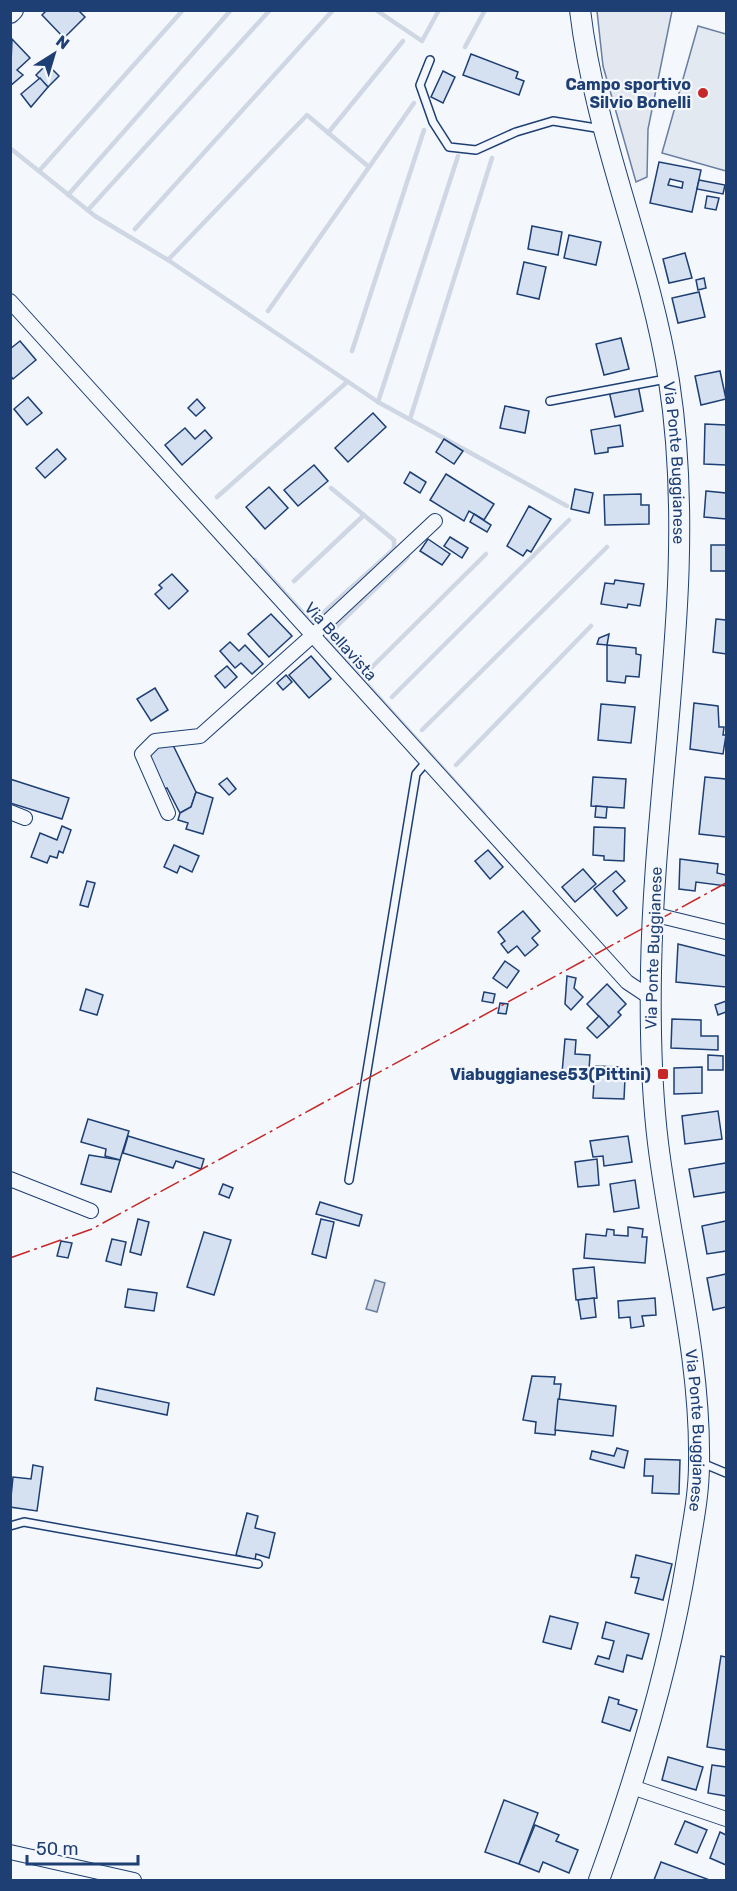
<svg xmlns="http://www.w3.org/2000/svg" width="737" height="1891" font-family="Rubik,sans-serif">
  <rect width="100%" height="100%" fill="#f4f7fb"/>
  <path fill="#e3e9f0" stroke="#687fa3" stroke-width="1.5" d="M698 26 726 34V171L662 153Z"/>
  <path fill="#e3e8f0" stroke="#687fa3" stroke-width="1.5" d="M597 11H672L648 129 647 177 636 182 603 66Z"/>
  <path fill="#cfd7e4" stroke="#687fa3" stroke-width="1.5" d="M375 1280 385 1283 377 1312 366 1309Z"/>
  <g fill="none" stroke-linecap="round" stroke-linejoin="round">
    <g stroke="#cfd7e4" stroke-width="4.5">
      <path d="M376 10 422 41 439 10"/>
      <path d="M465 47 485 10"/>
      <path d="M328 133 403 41"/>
      <path d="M10 148 95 216 168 260 378 402 567 506"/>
      <path d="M39 171 183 10"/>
      <path d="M68 195 231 10"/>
      <path d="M88 210 270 10"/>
      <path d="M135 229 333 10"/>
      <path d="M168 260 307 115 369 167"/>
      <path d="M268 311 414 103"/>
      <path d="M352 351 424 130"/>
      <path d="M378 402 458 156"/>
      <path d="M410 419 492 158"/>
      <path d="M217 497 346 383"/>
      <path d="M255 560 312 623 394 549V540L331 488"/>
      <path d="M294 581 364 515"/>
      <path d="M333 630 408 557"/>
      <path d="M327 640 484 814"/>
      <path d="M368 671 486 554"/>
      <path d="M392 697 569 520"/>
      <path d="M422 730 607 547"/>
      <path d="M456 765 591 626"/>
    </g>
  </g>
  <g fill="#d5e0f0" stroke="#1d3f73" stroke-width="1.5" fill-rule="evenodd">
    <path d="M47 10H78L85 17 64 38 42 15Z"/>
    <path d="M12 39 30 58 17 70 23 75 10 86Z"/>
    <path d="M471 54 518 72 516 78 524 81 519 95 463 75Z"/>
    <path d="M47 64 59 76 48 87 36 75Z"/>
    <path d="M443 71 455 77 443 103 431 97Z"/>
    <path d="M40 78 48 87 31 107 21 94Z"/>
    <path d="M659 162 701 170 692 212 650 203ZM670 179 683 182 682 188 668 185Z"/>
    <path d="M699 180 725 185 723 194 697 189Z"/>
    <path d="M707 196 719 198 716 210 705 208Z"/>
    <path d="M532 226 562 232 558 255 528 249Z"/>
    <path d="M569 235 601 242 596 265 564 258Z"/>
    <path d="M685 253 692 278 669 283 663 259Z"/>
    <path d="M524 262 546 267 539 299 517 294Z"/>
    <path d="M704 278 706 288 698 290 696 280Z"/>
    <path d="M699 292 705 317 678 323 672 298Z"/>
    <path d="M621 338 629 369 604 375 596 344Z"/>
    <path d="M20 341 36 360 13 379 10 375V349Z"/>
    <path d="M720 371 726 399 701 405 695 376Z"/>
    <path d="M638 385 643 411 615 417 609 391Z"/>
    <path d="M28 397 42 413 27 425 14 409Z"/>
    <path d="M197 399 205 408 196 416 188 408Z"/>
    <path d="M505 406 529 411 525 433 500 428Z"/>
    <path d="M373 413 386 427 348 462 335 448Z"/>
    <path d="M705 424 726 425V465L704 464Z"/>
    <path d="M620 425 623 446 608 448V452L595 454 591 430Z"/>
    <path d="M185 428 195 439 205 430 212 438 182 465 165 445Z"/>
    <path d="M444 439 463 451 454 464 436 452Z"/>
    <path d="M57 449 66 459 45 478 36 468Z"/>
    <path d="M314 465 328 481 298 506 284 490Z"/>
    <path d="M410 472 426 482 420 493 404 483Z"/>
    <path d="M446 474 494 504 484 520 469 511 464 521 430 500Z"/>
    <path d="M269 487 288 508 265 529 246 507Z"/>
    <path d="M575 489 593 493 589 513 571 509Z"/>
    <path d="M706 491 726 493V519L704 517Z"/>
    <path d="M641 494V505H649V524L605 525 604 495Z"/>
    <path d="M529 506 551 519 531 552 527 550 523 556 507 546Z"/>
    <path d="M474 514 491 525 487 532 470 522Z"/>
    <path d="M450 537 468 548 462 558 444 546Z"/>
    <path d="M428 539 450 554 442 565 420 551Z"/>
    <rect x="711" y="545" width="15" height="26"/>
    <path d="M172 574 188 591 169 609 155 594 162 588 159 585Z"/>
    <path d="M615 580 644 584 640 606 628 604 627 608 601 604 605 583 614 584Z"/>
    <path d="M271 614 292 636 269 657 248 634Z"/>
    <path d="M716 619 726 620V654L713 652Z"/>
    <path d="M609 634 607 645 597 644 599 638Z"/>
    <path d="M230 642 239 651 245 645 263 664 252 674 241 663 235 668 220 651Z"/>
    <path d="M607 645 636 648V654L641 655 639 677 626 676 625 683 607 681Z"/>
    <path d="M311 656 331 679 309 698 289 675Z"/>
    <path d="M227 666 237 677 225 688 215 676Z"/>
    <path d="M286 675 292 682 283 690 277 683Z"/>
    <path d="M155 688 168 710 151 721 137 699Z"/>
    <path d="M694 703 718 706 719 727H724L723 735H726L723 754 690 749Z"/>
    <path d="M601 704 635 707 631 743 598 740Z"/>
    <path d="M171 741 196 792 191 807 180 813 167 788 162 790 144 754Z"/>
    <path d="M593 777 626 779 624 808 591 806Z"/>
    <path d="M705 777 726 779V837L699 834Z"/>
    <path d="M227 778 236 789 229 795 219 784Z"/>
    <path d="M10 779 69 798 62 819 10 803Z"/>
    <path d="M196 792 213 798 203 834 186 829 188 823 178 820 180 813 191 807Z"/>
    <path d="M596 806 607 807 606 818 595 817Z"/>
    <path d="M62 826 71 830 63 853 59 851 57 858 50 856 47 863 31 857 40 833 57 840Z"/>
    <path d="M594 827 625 828 624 861 604 860V856L593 855Z"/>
    <path d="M174 845 199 856 192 872 180 866 177 873 164 867Z"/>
    <path d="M488 850 503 867 490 879 475 861Z"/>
    <path d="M680 859 718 864 717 873 726 875V886L696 882 695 891 679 889Z"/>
    <path d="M583 869 596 884 575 902 562 887Z"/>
    <path d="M616 871 625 881 613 891 627 908 617 916 594 889Z"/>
    <path d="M87 881 95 883 88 907 80 905Z"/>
    <path d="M523 911 540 931 532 938 538 945 525 956 517 946 508 953 501 944 505 941 498 932Z"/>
    <path d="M678 944 726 956V987L676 982Z"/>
    <path d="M505 961 519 971 507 988 493 978Z"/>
    <path d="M567 976 576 978 574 988 583 997 571 1010 565 1004Z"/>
    <path d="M607 984 626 1004 618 1012 621 1015 609 1027 587 1004Z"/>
    <path d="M86 989 103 995 97 1015 80 1010Z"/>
    <path d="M484 992 495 994 493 1003 482 1001Z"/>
    <path d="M726 1001V1012L718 1015 715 1005Z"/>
    <path d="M500 1003 508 1004 506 1014 498 1013Z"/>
    <path d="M599 1016 609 1027 597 1038 587 1028Z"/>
    <path d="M672 1019 701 1020V1036H718V1050L671 1048Z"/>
    <path d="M565 1039 576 1040 575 1054 590 1055 589 1070 576 1069V1074L562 1073Z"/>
    <path d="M708 1055 723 1056V1070H708Z"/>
    <path d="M595 1066 620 1067 619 1078H625L624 1099 593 1098Z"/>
    <path d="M702 1067V1093L674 1094V1068Z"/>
    <path d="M718 1111 722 1139 685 1144 682 1116Z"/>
    <path d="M88 1119 129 1131 120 1160 105 1156 106 1149 81 1142Z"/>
    <path d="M128 1136 204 1159 201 1169 176 1161 173 1168 123 1153Z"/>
    <path d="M628 1136 632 1162 604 1166 603 1156 593 1157 590 1141Z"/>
    <path d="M89 1155 120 1160 111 1192 81 1184Z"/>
    <path d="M597 1159 599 1185 578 1187 575 1162Z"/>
    <path d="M726 1163V1192L694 1197 689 1169Z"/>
    <path d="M635 1180 639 1208 614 1212 610 1184Z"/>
    <path d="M223 1184 233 1188 229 1198 219 1194Z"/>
    <path d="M320 1202 362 1215 359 1226 316 1214Z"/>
    <path d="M138 1219 149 1222 141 1255 130 1252Z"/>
    <path d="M321 1219 334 1222 326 1258 312 1254Z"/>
    <path d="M726 1221V1251L707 1254 702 1226Z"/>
    <path d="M628 1227 643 1229 642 1237H647L645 1263 584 1258 586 1234 606 1236 607 1229 614 1230V1235L628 1236Z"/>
    <path d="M204 1232 231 1240 214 1295 187 1287Z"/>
    <path d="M112 1239 126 1242 121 1265 106 1261Z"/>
    <path d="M61 1241 72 1243 68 1258 57 1256Z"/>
    <path d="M594 1267 597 1298 576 1300 573 1269Z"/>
    <path d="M726 1274V1307L713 1310 707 1278Z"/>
    <path d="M128 1289 157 1293 154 1311 125 1307Z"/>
    <path d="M594 1298 596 1317 581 1319 578 1300Z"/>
    <path d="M655 1298 656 1315 642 1316 644 1326 631 1328 630 1317 619 1318 618 1301Z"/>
    <path d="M532 1376 555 1377 554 1384H561L555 1435 535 1433 536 1422 523 1420Z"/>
    <path d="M97 1388 169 1403 167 1415 95 1400Z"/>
    <path d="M558 1399 616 1406 613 1436 555 1430Z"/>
    <path d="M617 1448 628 1451 624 1468 590 1459 592 1451 614 1456Z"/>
    <path d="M645 1459 680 1460 679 1494 652 1493 653 1476H644Z"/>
    <path d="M33 1465 43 1467 37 1511 10 1507 13 1477 31 1479Z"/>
    <path d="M247 1513 258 1516 255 1528 275 1533 269 1558 256 1554 255 1560 236 1555Z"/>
    <path d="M636 1555 672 1564 663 1600 635 1593 639 1578 631 1577Z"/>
    <path d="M550 1616 578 1623 571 1649 543 1642Z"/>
    <path d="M606 1622 649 1634 642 1659 627 1655 623 1672 595 1664 598 1656 609 1659 614 1641 602 1638Z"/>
    <path d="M721 1656 726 1657V1750L707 1747Z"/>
    <path d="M44 1666 111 1674 109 1700 41 1693Z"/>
    <path d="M609 1697 619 1700 618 1704 637 1710 630 1731 602 1722Z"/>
    <path d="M668 1757 703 1767 696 1790 662 1780Z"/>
    <path d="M712 1765 726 1767V1796L708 1793Z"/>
    <path d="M504 1800 538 1813 519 1864 485 1852Z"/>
    <path d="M685 1821 707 1830 697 1853 675 1844Z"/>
    <path d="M535 1825 559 1835 556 1841 578 1850 569 1873 543 1862 539 1872 519 1864Z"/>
    <path d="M720 1832 726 1835V1865L710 1858Z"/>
    <path d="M661 1862 707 1879 706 1880H654Z"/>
  </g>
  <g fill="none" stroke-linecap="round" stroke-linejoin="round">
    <g stroke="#1d3f73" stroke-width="10">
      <g id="service">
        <path d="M430 60 420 85 433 122 449 147 476 150 516 132 553 121 602 129"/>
        <path d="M550 401 666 379"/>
        <path d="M349 1180 416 774 427 761"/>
        <path d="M702 1463 726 1473"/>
        <path d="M10 1526 24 1522 258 1564"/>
      </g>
    </g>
    <g stroke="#1d3f73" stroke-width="16">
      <g id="minor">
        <path d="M10 301 627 982 651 998"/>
        <path d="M10 812 25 818"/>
        <path d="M168 813 142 754 155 741 200 736 313 635 435 521"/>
        <path d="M652 914 726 932"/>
        <path d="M10 1179 91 1211"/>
        <path d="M632 1787 726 1819"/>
        <path d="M10 1852 134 1880"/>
      </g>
    </g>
    <g stroke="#1d3f73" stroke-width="22">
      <g id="secondary">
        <path id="s1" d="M580 10C595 137 649 255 669 381 699 575 654 776 651 971 650 1029 651 1085 658 1143 671 1249 701 1356 699 1464 699 1496 692 1528 687 1559 669 1669 637 1775 599 1880"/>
        <path d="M10 13 13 10"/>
      </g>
    </g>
    <use href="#service" stroke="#f4f7fb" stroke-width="7"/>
    <use href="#minor" stroke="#f4f7fb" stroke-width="14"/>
    <use href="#secondary" stroke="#f4f7fb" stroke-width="20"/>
    <path stroke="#c62828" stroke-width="1.5" stroke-dasharray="21 4.5 3 4.5" stroke-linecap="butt" d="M10 1258 92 1229 726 883"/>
  </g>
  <g fill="#c62828" stroke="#f4f7fb" stroke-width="2">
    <circle cx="703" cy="93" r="6"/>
    <rect x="657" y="1068" width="12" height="12" rx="3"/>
  </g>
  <g text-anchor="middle" stroke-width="4.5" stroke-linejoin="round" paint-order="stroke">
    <g font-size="16" font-weight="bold" fill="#1d3f73" stroke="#f4f7fb" text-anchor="end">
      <text x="691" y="90">Campo sportivo<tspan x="691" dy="18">Silvio Bonelli</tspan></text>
      <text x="651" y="1080">Viabuggianese53(Pittini)</text>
    </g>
    <g font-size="16" fill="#1d3f73" stroke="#f4f7fb">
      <text dy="6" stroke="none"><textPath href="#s1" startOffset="464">Via Ponte Buggianese</textPath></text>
      <text transform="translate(341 641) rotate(48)" y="6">Via Bellavista</text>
      <text transform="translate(653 948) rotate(-88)" y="6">Via Ponte Buggianese</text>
      <text dy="6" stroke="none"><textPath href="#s1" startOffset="1436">Via Ponte Buggianese</textPath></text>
    </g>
  </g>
  <rect width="737" height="1891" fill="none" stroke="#1d3f73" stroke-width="24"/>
  <g transform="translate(54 54) rotate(37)" stroke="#f4f7fb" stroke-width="4.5" paint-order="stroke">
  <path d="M0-4.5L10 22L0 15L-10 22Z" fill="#1d3f73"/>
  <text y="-9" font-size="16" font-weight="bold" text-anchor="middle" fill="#1d3f73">N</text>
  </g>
  <path d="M27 1855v9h111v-9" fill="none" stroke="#1d3f73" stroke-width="3"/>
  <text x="36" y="1855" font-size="18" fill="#1d3f73" stroke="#f4f7fb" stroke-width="4.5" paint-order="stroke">50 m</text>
</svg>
